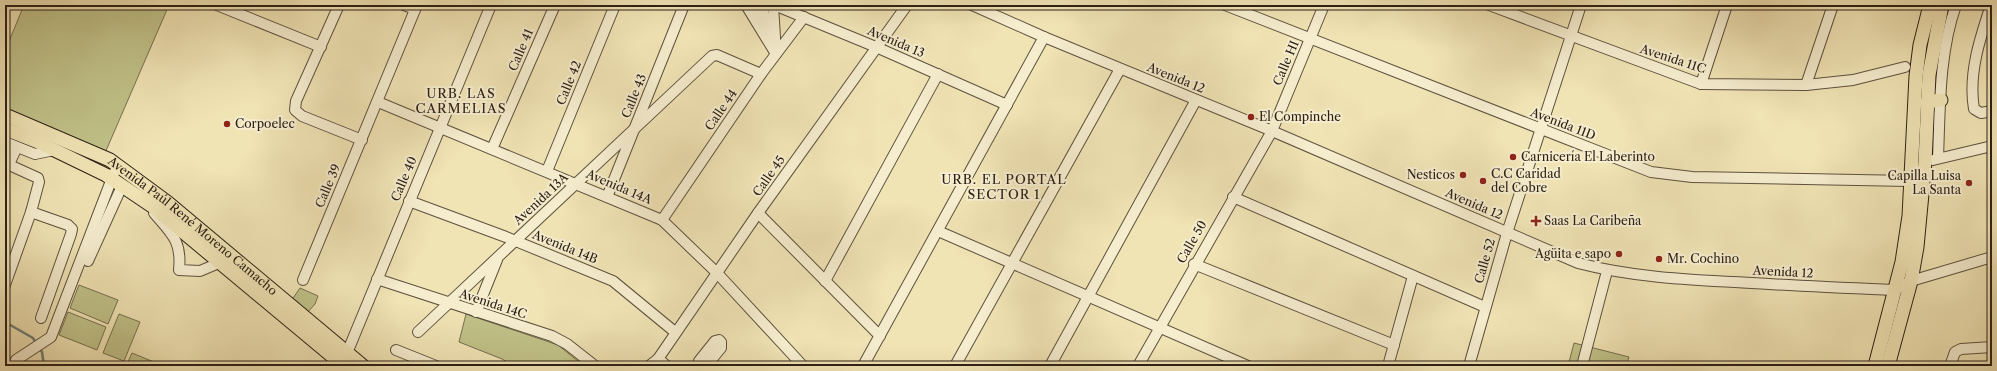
<svg xmlns="http://www.w3.org/2000/svg" width="1997" height="371" font-family="'Libre Caslon Text',serif">
  <rect width="100%" height="100%" fill="#f0e3b4"/>
  <filter id="stains"><feTurbulence type="fractalNoise" baseFrequency=".005" numOctaves="4"/><feColorMatrix values="0 0 0 0 .2 0 0 0 0 .09 0 0 0 0 .02 0 0 0 .5 -.17"/></filter>
  <radialGradient id="worn" r=".72"><stop offset=".6" stop-color="#630" stop-opacity="0"/><stop offset="1" stop-color="#630" stop-opacity=".3"/></radialGradient>
  <g fill="#c0c188" stroke="#767050">
    <path d="M24 5H169L105 153 5 109V51Z"/>
    <path d="M79 285 118 300 108 324 70 308Z"/>
    <path d="M300 288 318 296 315 304 307 313 291 301Z"/>
    <path d="M68 312 106 327 97 350 59 335Z"/>
    <path d="M119 314 140 322 124 361 103 353Z"/>
    <path d="M466 314 558 345 584 366H514L502 359 459 342Z"/>
    <path d="M1574 343 1629 357 1626 366H1568Z"/>
    <path d="M132 353 154 362 153 366H126Z"/>
  </g>
  <g fill="none" stroke-linecap="round" stroke-linejoin="round">
    <g stroke="#707e76" stroke-width="2.5">
      <path d="M5 322 33 338 36 343"/>
      <path d="M39 347 42 352 44 366"/>
    </g>
    <g stroke="#5d513e" stroke-width="12">
      <g id="minor">
        <path d="M217 5 321 47"/>
        <path d="M339 5 296 101 295 110 302 116 362 140"/>
        <path d="M404 5 415 9"/>
        <path d="M746 5 776 54 773 5"/>
        <path d="M758 5 768 31"/>
        <path d="M761 5 771 37"/>
        <path d="M774 5 876 47 1007 105"/>
        <path d="M972 5 1044 37 1272 131 1578 263C1635 278 1694 280 1752 283 1799 286 1847 288 1894 290L1911 281 1992 257"/>
        <path d="M1225 5 1651 172 1692 177 1910 181"/>
        <path d="M1489 5 1701 84 1806 85 1853 80 1905 67"/>
        <path d="M1991 5C1980 38 1968 74 1974 109L1981 113 1992 111"/>
        <path d="M1701 84 1727 5"/>
        <path d="M1806 85 1833 5"/>
        <path d="M378 102 662 220 717 273 803 366"/>
        <path d="M5 142 35 154 54 150"/>
        <path d="M492 149 555 5"/>
        <path d="M1938 158C1940 108 1939 53 1956 5"/>
        <path d="M1933 160 1992 146"/>
        <path d="M5 163 38 178 39 182 31 212 5 285"/>
        <path d="M9 164 17 147"/>
        <path d="M547 171 615 5"/>
        <path d="M607 197 684 5"/>
        <path d="M1233 197 1485 307"/>
        <path d="M409 201 506 237 613 281 675 332"/>
        <path d="M31 212 68 225 72 229 71 234 41 318"/>
        <path d="M154 213C172 234 182 241 179 270L200 271 219 263"/>
        <path d="M758 213 880 336"/>
        <path d="M662 220 761 74 804 17"/>
        <path d="M938 231 1248 366"/>
        <path d="M88 261 122 186"/>
        <path d="M1194 264 1394 345"/>
        <path d="M377 279 552 336 567 344 595 366"/>
        <path d="M303 280 417 5"/>
        <path d="M825 281 938 74"/>
        <path d="M476 312 497 260"/>
        <path d="M418 332 712 56 717 55 761 74"/>
        <path d="M396 350 436 366"/>
        <path d="M344 357 347 353 491 5"/>
        <path d="M658 359 667 366"/>
        <path d="M14 366 16 360 51 337 114 173"/>
        <path d="M649 366 658 359 758 213 907 5"/>
        <path d="M699 366V361L715 341 719 340 721 342V348L706 366"/>
        <path d="M863 366 1044 37"/>
        <path d="M955 366 1120 69"/>
        <path d="M1050 366 1196 100"/>
        <path d="M1138 366 1272 131 1324 5"/>
        <path d="M1388 366 1413 276"/>
        <path d="M1469 366 1507 233 1581 5"/>
        <path d="M1582 366 1607 271"/>
        <path d="M1950 366 1955 352 1961 349 1992 347"/>
      </g>
    </g>
    <g stroke="#2c2017" stroke-width="15">
      <g id="major">
        <path d="M1927 102 1941 100"/>
        <path id="s1" d="M5 115 110 160 167 202 363 366"/>
        <path d="M5 129 38 142 106 175 152 206 344 366"/>
        <path d="M1875 366 1902 262 1909 216 1916 76 1920 45 1930 5"/>
        <path d="M1888 366 1911 281 1917 247 1925 162 1929 75 1942 5"/>
      </g>
    </g>
    <use href="#minor" stroke="#f5edce" stroke-width="10"/>
    <use href="#major" stroke="#f0e3b4" stroke-width="13"/>
  </g>
  <g fill="#8f2418" stroke="#f5edce" stroke-width="1.5">
    <circle cx="1251" cy="117" r="4"/>
    <circle cx="227" cy="124" r="4"/>
    <circle cx="1513" cy="157" r="4"/>
    <circle cx="1463" cy="175" r="4"/>
    <circle cx="1483" cy="181" r="4"/>
    <circle cx="1969" cy="183" r="4"/>
    <path d="M1534 215h4v4h4v4h-4v4h-4v-4h-4v-4h4z"/>
    <circle cx="1619" cy="254" r="4"/>
    <circle cx="1659" cy="259" r="4"/>
  </g>
  <g text-anchor="middle" stroke-width="4" stroke-linejoin="round" paint-order="stroke">
    <g font-size="12" fill="#2c2017" stroke="#f5edce">
      <text transform="translate(896 42) rotate(23)" y="4">Avenida 13</text>
      <text transform="translate(521 50) rotate(-67)" y="4">Calle 41</text>
      <text transform="translate(1673 59) rotate(18)" y="4">Avenida 11C</text>
      <text transform="translate(1286 63) rotate(-67)" y="4">Calle HI</text>
      <text transform="translate(1176 78) rotate(22)" y="4">Avenida 12</text>
      <text transform="translate(569 83) rotate(-68)" y="4">Calle 42</text>
      <text transform="translate(634 96) rotate(-68)" y="4">Calle 43</text>
      <text transform="translate(721 110) rotate(-56)" y="4">Calle 44</text>
      <text transform="translate(1563 124) rotate(21)" y="4">Avenida 11D</text>
      <text transform="translate(769 176) rotate(-55)" y="4">Calle 45</text>
      <text transform="translate(404 179) rotate(-67)" y="4">Calle 40</text>
      <text transform="translate(328 186) rotate(-67)" y="4">Calle 39</text>
      <text transform="translate(619 187) rotate(23)" y="4">Avenida 14A</text>
      <text transform="translate(541 199) rotate(-43)" y="4">Avenida 13A</text>
      <text transform="translate(1474 204) rotate(23)" y="4">Avenida 12</text>
      <text dy="4" stroke="none"><textPath href="#s1" startOffset="220">Avenida Paúl René Moreno Camacho</textPath></text>
      <text transform="translate(1192 242) rotate(-60)" y="4">Calle 50</text>
      <text transform="translate(565 247) rotate(22)" y="4">Avenida 14B</text>
      <text transform="translate(1485 261) rotate(-74)" y="4">Calle 52</text>
      <text transform="translate(1783 272) rotate(3)" y="4">Avenida 12</text>
      <text transform="translate(493 304) rotate(18)" y="4">Avenida 14C</text>
    </g>
    <g font-size="12" fill="#2c2017" stroke="#f5edce" text-anchor="start">
      <text x="1259" y="121">El Compinche</text>
      <text x="235" y="128">Corpoelec</text>
      <text x="1521" y="161">Carnicería El Laberinto</text>
      <text x="1491" y="178">C.C Caridad<tspan x="1491" dy="14">del Cobre</tspan></text>
      <text x="1455" y="179" text-anchor="end">Nesticos</text>
      <text x="1961" y="180" text-anchor="end">Capilla Luisa<tspan x="1961" dy="14">La Santa</tspan></text>
      <text x="1544" y="225">Saas La Caribeña</text>
      <text x="1611" y="258" text-anchor="end">Agüita e sapo</text>
      <text x="1667" y="263">Mr. Cochino</text>
    </g>
    <g font-size="13" letter-spacing="1" fill="#2c2017" stroke="#f5edce">
      <text x="461" y="98">URB. LAS<tspan x="461" dy="15">CARMELIAS</tspan></text>
      <text x="1004" y="184">URB. EL PORTAL<tspan x="1004" dy="15">SECTOR 1</tspan></text>
    </g>
  </g>
  <rect width="1997" height="371" fill="none" stroke="#f0e3b4" stroke-width="20"/>
  <rect x="6" y="6" width="1985" height="359" fill="none" stroke="#2c2017" stroke-width="2"/>
  <rect x="10" y="10" width="1977" height="351" fill="none" stroke="#2c2017"/>
  <rect width="100%" height="100%" filter="url(#stains)"/>
  <rect width="100%" height="100%" fill="url(#worn)"/>
</svg>
